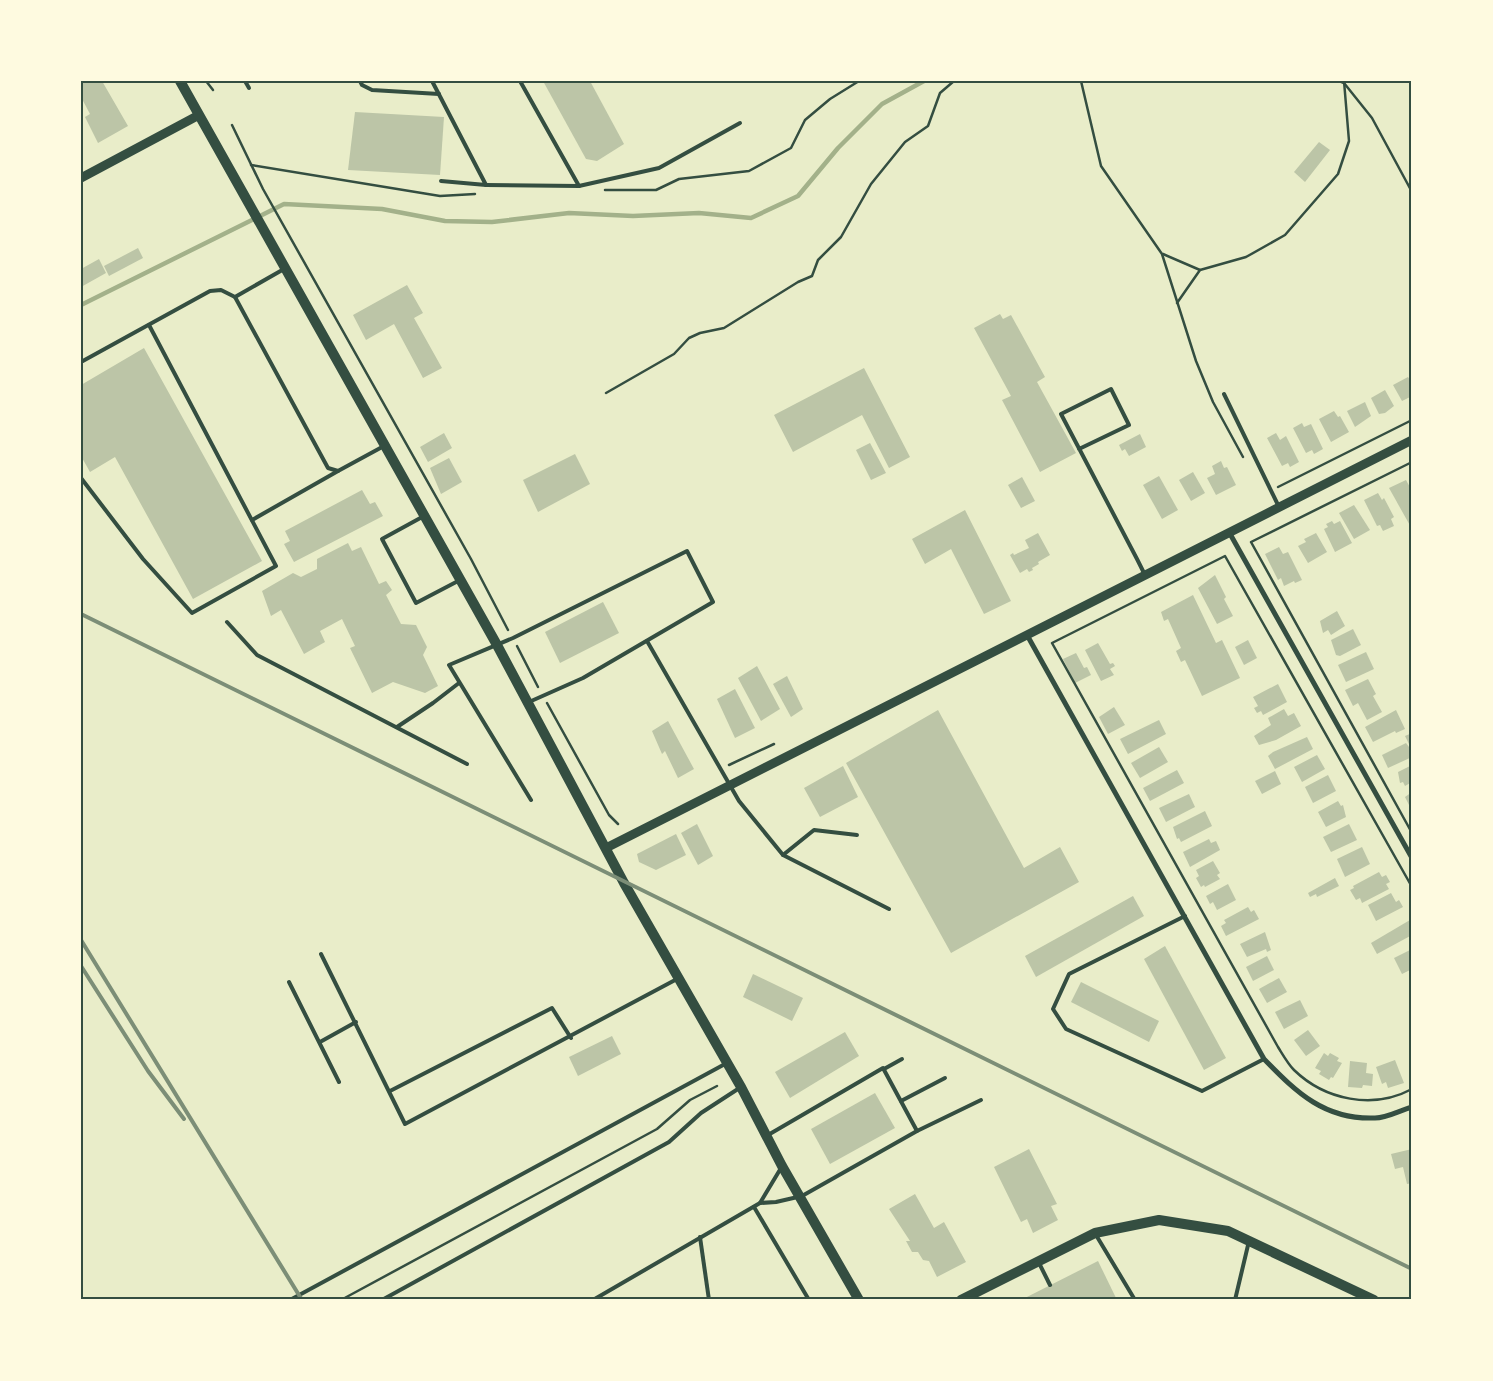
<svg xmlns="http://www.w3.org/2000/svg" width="1493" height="1381" font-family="'Work Sans',sans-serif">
  <rect width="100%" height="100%" fill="#e9edc9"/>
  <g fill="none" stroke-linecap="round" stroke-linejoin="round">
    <path stroke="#a3b18a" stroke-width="4.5" d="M81 305 284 204 382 209 445 221 492 222 569 213 633 216 699 213 751 218 798 196 838 148 882 104 924 81"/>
  </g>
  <g fill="#bcc5a7">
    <path d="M81 81H102L128 126 98 143 85 117 90 114 81 97Z"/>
    <path d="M543 81H590L624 144 597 161 586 159Z"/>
    <path d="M355 112 444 117 440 175 348 170Z"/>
    <path d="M1319 142 1330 150 1305 182 1294 172Z"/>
    <path d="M138 248 143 258 109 276 104 266Z"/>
    <path d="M99 259 106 273 81 287V269Z"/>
    <path d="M407 285 423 313 414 318 442 368 423 378 394 324 366 340 353 315Z"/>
    <path d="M1000 314 1003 319 1011 315 1045 377 1037 382 1076 453 1040 472 1002 400 1011 396 974 328Z"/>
    <path d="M144 348 262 561 193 599 115 457 90 472 81 456V385Z"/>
    <path d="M864 368 910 457 889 468 862 415 793 452 774 415Z"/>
    <path d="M1408 377 1412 383V396L1402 401 1393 385Z"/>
    <path d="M1385 390 1394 406 1385 413 1379 414 1371 398Z"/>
    <path d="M1365 402 1371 416 1355 427 1347 411Z"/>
    <path d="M1334 411 1338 417 1340 416 1349 432 1331 442 1319 419Z"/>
    <path d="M1302 423 1304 427 1311 424 1323 449 1314 454 1312 450 1306 453 1293 428Z"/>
    <path d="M444 433 452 448 428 462 420 447Z"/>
    <path d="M1276 433 1280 440 1286 436 1299 462 1290 467 1288 463 1282 466 1267 438Z"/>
    <path d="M1140 434 1146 447 1129 456 1125 449 1122 451 1119 445Z"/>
    <path d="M870 443 886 473 871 480 856 450Z"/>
    <path d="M575 454 590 484 538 512 523 480Z"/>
    <path d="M449 458 462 482 441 494 430 468Z"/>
    <path d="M1221 461 1224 468 1227 467 1236 485 1216 495 1207 478 1215 474 1212 466Z"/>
    <path d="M1193 472 1205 493 1191 501 1179 480Z"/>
    <path d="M1159 476 1178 510 1162 519 1143 485Z"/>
    <path d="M1022 477 1035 501 1021 508 1008 485Z"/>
    <path d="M1406 480 1412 491V529L1389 488Z"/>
    <path d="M362 490 370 504 375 502 383 516 294 562 284 544 290 541 285 531Z"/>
    <path d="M1378 493 1382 500 1384 498 1394 517 1391 519 1394 526 1383 531 1380 525 1377 526 1364 500Z"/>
    <path d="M1354 505 1370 530 1354 539 1339 513Z"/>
    <path d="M965 510 1011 601 984 614 951 549 925 564 912 539Z"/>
    <path d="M1332 521 1334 524 1340 521 1352 543 1335 552 1324 529 1328 527 1326 524Z"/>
    <path d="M1038 533 1050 555 1038 562 1039 564 1032 568 1033 570 1029 572 1027 569 1020 573 1010 555 1013 553 1014 555 1029 548 1025 540Z"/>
    <path d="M1316 533 1327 552 1308 563 1298 546 1306 542 1304 539Z"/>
    <path d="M348 543 352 551 361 547 379 584 386 581 392 590 386 595 401 624 416 625 427 647 423 655 438 686 425 693 393 682 372 693 350 648 355 646 342 619 320 631 325 642 304 654 281 610 271 616 262 591 293 573 301 577 317 569V559Z"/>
    <path d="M1279 547 1283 554 1288 552 1302 580 1295 583 1294 581 1284 586 1281 578 1278 580 1265 554Z"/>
    <path d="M1215 575 1226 597 1224 599 1233 616 1217 624 1198 588Z"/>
    <path d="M1193 595 1216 643 1222 640 1240 678 1202 696 1185 660 1181 662 1176 651 1181 648 1168 619 1164 621 1161 612Z"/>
    <path d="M603 602 619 633 560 663 545 632Z"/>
    <path d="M1337 611 1345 626 1331 635 1328 630 1323 633 1320 621Z"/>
    <path d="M1353 629 1361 645 1340 656 1336 655 1331 640Z"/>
    <path d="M1248 640 1257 658 1244 665 1235 647Z"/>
    <path d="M1098 643 1110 664 1113 663 1115 666 1110 669 1114 675 1101 681 1085 650Z"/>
    <path d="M1366 652 1374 669 1346 682 1338 665Z"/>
    <path d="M1076 653 1084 668 1087 667 1091 675 1075 683 1063 659Z"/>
    <path d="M757 666 780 709 761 721 738 678Z"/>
    <path d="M787 676 803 709 791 717 773 684Z"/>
    <path d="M1368 679 1376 694 1373 696 1382 712 1367 720 1358 703 1353 706 1345 690Z"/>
    <path d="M1278 684 1287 702 1263 715 1261 711 1257 713 1254 708 1258 706 1253 697Z"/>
    <path d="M735 689 755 728 735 738 717 699Z"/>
    <path d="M1114 707 1125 725 1108 734 1099 717Z"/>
    <path d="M1284 709 1288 716 1294 713 1301 726 1276 740 1259 745 1254 736 1271 725 1268 718Z"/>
    <path d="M938 710 1024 868 1060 847 1079 882 951 953 846 763Z"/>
    <path d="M1396 710 1405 729 1396 733 1395 731 1373 742 1365 727Z"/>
    <path d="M1159 720 1166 734 1128 754 1120 739Z"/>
    <path d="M668 721 694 769 678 778 665 751 662 754 652 731Z"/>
    <path d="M1412 733V743L1409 744 1405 736Z"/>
    <path d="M1307 737 1313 749 1275 769 1268 756 1273 752Z"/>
    <path d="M1406 743 1412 751V757L1388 768 1382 755Z"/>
    <path d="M1159 747 1168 762 1140 778 1131 763Z"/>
    <path d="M1317 755 1325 769 1302 782 1294 767Z"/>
    <path d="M1412 765V782L1405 786 1403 782 1400 783 1398 772Z"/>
    <path d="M843 766 858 797 820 817 804 788Z"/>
    <path d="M1177 770 1184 783 1150 801 1143 788Z"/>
    <path d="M1275 771 1281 784 1262 794 1255 781Z"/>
    <path d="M1328 775 1336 791 1313 803 1305 787Z"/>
    <path d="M1412 792V811L1405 797Z"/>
    <path d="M1189 794 1195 807 1166 822 1159 808Z"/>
    <path d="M1338 801 1341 806 1343 805 1346 817 1326 827 1318 812Z"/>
    <path d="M1205 811 1212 826 1181 842 1179 838 1177 839 1173 827Z"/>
    <path d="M697 824 713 856 698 865 681 833Z"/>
    <path d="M1349 824 1357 840 1331 852 1323 837Z"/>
    <path d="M676 834 686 855 656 870 639 862 637 854Z"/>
    <path d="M1209 839 1211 843 1216 841 1220 850 1190 867 1183 852Z"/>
    <path d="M1362 847 1370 864 1345 877 1337 859Z"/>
    <path d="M1213 861 1220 873 1217 875 1220 879 1205 887 1204 885 1201 887 1196 878 1199 876 1196 870Z"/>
    <path d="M1379 872 1382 877 1386 875 1390 882 1386 884 1389 889 1362 903 1360 898 1356 900 1350 890 1354 888 1353 886Z"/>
    <path d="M1335 878 1339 886 1317 897 1316 894 1310 897 1308 893Z"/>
    <path d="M1228 884 1236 900 1217 910 1213 902 1210 904 1206 896Z"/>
    <path d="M1391 893 1396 902 1399 900 1403 907 1376 921 1368 905Z"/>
    <path d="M1133 896 1144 916 1036 977 1025 956Z"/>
    <path d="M1248 907 1251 912 1254 910 1259 919 1226 936 1221 926 1226 923 1224 920Z"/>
    <path d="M1410 920 1412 935 1377 954 1371 943Z"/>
    <path d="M1265 932 1271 950 1267 952 1266 949 1247 957 1240 944Z"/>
    <path d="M1165 946 1226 1058 1204 1070 1144 959Z"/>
    <path d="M1412 949V969L1402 974 1394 958Z"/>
    <path d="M1267 956 1274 970 1253 981 1246 967Z"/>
    <path d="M753 974 803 998 792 1021 743 997Z"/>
    <path d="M1279 978 1287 992 1267 1003 1259 989Z"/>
    <path d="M1081 982 1159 1021 1149 1042 1071 1002Z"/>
    <path d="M1300 1000 1308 1016 1284 1029 1275 1012Z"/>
    <path d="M1308 1030 1320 1046 1306 1056 1294 1040Z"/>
    <path d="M845 1032 859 1056 790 1098 775 1072Z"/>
    <path d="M612 1036 621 1054 578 1076 569 1057Z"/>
    <path d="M1324 1053 1328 1056 1330 1053 1339 1058 1337 1061 1342 1063 1333 1078 1331 1077 1329 1080 1319 1074 1321 1071 1315 1068Z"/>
    <path d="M1395 1060 1404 1083 1388 1088 1386 1082 1382 1084 1376 1067Z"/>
    <path d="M1350 1061 1367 1063 1366 1073 1373 1074 1372 1086 1363 1085 1362 1088 1348 1087Z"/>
    <path d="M875 1093 895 1128 830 1164 811 1129Z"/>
    <path d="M1029 1149 1057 1204 1051 1206 1058 1220 1033 1233 1027 1219 1021 1222 994 1167Z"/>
    <path d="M1412 1149V1183L1407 1184 1403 1167 1395 1169 1391 1154Z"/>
    <path d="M915 1194 934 1228 944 1222 966 1262 937 1277 929 1261 923 1260 918 1252H912L906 1241H910L889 1209Z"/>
    <path d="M1098 1261 1117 1300H1021Z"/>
  </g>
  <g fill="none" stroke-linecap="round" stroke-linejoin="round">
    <g stroke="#344e41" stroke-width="2.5">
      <path d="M206 81 213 90"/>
      <path d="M1081 81 1101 166 1162 254 1196 361 1213 402 1243 457"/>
      <path d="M1339 81 1344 83 1372 118 1412 192"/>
      <path d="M232 125 263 189 471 559 508 630"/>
      <path d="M251 165 440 196 475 194"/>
      <path d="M605 190H656L679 179 749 171 791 148 805 120 830 99 859 81"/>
      <path d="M1163 254 1200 270"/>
      <path d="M1177 303 1200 270 1246 257 1285 235 1338 174 1349 141 1344 81"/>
      <path d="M606 393 674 354 689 338 700 333 724 328 798 282 812 276 818 260 841 237 871 184 905 142 928 126 940 93 954 81"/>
      <path d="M1412 462 1251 542 1412 833"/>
      <path d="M1278 487 1412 420"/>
      <path d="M517 646 538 687"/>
      <path d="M547 703 609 815 618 824"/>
      <path d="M729 765 774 744"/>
      <path d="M1412 887 1225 556 1052 643 1278 1047C1283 1055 1288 1064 1294 1070 1325 1100 1373 1110 1412 1089"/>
      <path d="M341 1300 657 1129 690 1100 717 1086"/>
    </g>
    <g stroke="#344e41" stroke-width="4">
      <path d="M245 81 249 88"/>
      <path d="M360 81 362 85 372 90 439 94"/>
      <path d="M432 81 486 185 441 181"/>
      <path d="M520 81 579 186 659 168 740 123"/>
      <path d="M486 185 579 186"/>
      <path d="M235 297 328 468 338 471 384 446"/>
      <path d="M81 362 210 291 221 290 235 297 284 269"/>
      <path d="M1224 394 1279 507"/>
      <path d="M1079 449 1129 425 1111 389 1061 414 1137 559 1145 575"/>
      <path d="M81 478 143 559 192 613 276 566 149 325"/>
      <path d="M424 516 382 539 416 603 460 580"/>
      <path d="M252 520 338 471"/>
      <path d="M227 622 257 655 467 764"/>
      <path d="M647 641 739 801 783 855 889 909"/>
      <path d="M529 702 583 678 713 602 687 551 513 638 449 665 531 800"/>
      <path d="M397 727 433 703 459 683"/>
      <path d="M783 855 814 830 857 835"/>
      <path d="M1185 916 1069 974 1053 1009 1066 1029 1202 1091 1264 1059"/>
      <path d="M321 954 405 1124 677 979"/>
      <path d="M289 982 339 1082"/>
      <path d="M320 1042 356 1022"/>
      <path d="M884 1069 902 1059"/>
      <path d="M390 1091 552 1008 571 1038"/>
      <path d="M901 1101 945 1078"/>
      <path d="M917 1131 981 1100"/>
      <path d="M760 1203 781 1168"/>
      <path d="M754 1207 809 1300"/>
      <path d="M1096 1235 1135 1300"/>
      <path d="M700 1237 709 1300"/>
      <path d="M1039 1263 1050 1285"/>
      <path d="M290 1300 725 1064"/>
      <path d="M382 1300 669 1142 701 1113 741 1087"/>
      <path d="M593 1300 760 1203 776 1202 802 1196 917 1131 883 1068 768 1135"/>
      <path d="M1235 1300 1249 1241"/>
    </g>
    <g stroke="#344e41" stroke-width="5">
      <path d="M1229 532 1412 858"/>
      <path d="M1027 635 1264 1059C1297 1093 1325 1120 1375 1118 1387 1118 1401 1110 1412 1107"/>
    </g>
    <g stroke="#344e41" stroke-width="9">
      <path d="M81 178 199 115"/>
      <path d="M606 848 1412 440"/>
    </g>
    <g stroke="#344e41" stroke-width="10">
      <path d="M180 81 497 645 624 883 741 1087 782 1166 859 1300"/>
      <path d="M961 1300 1095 1233 1159 1220 1228 1231 1374 1300"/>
    </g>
    <g stroke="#7c8e77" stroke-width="4">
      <path d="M81 614 1412 1269"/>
      <path d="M81 940 302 1300"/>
      <path d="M81 966 148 1071 184 1119"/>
    </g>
  </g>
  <rect width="1493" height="1381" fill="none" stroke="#fefae0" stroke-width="165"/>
  <rect x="82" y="82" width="1328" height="1216" fill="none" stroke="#344e41" stroke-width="2"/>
</svg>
